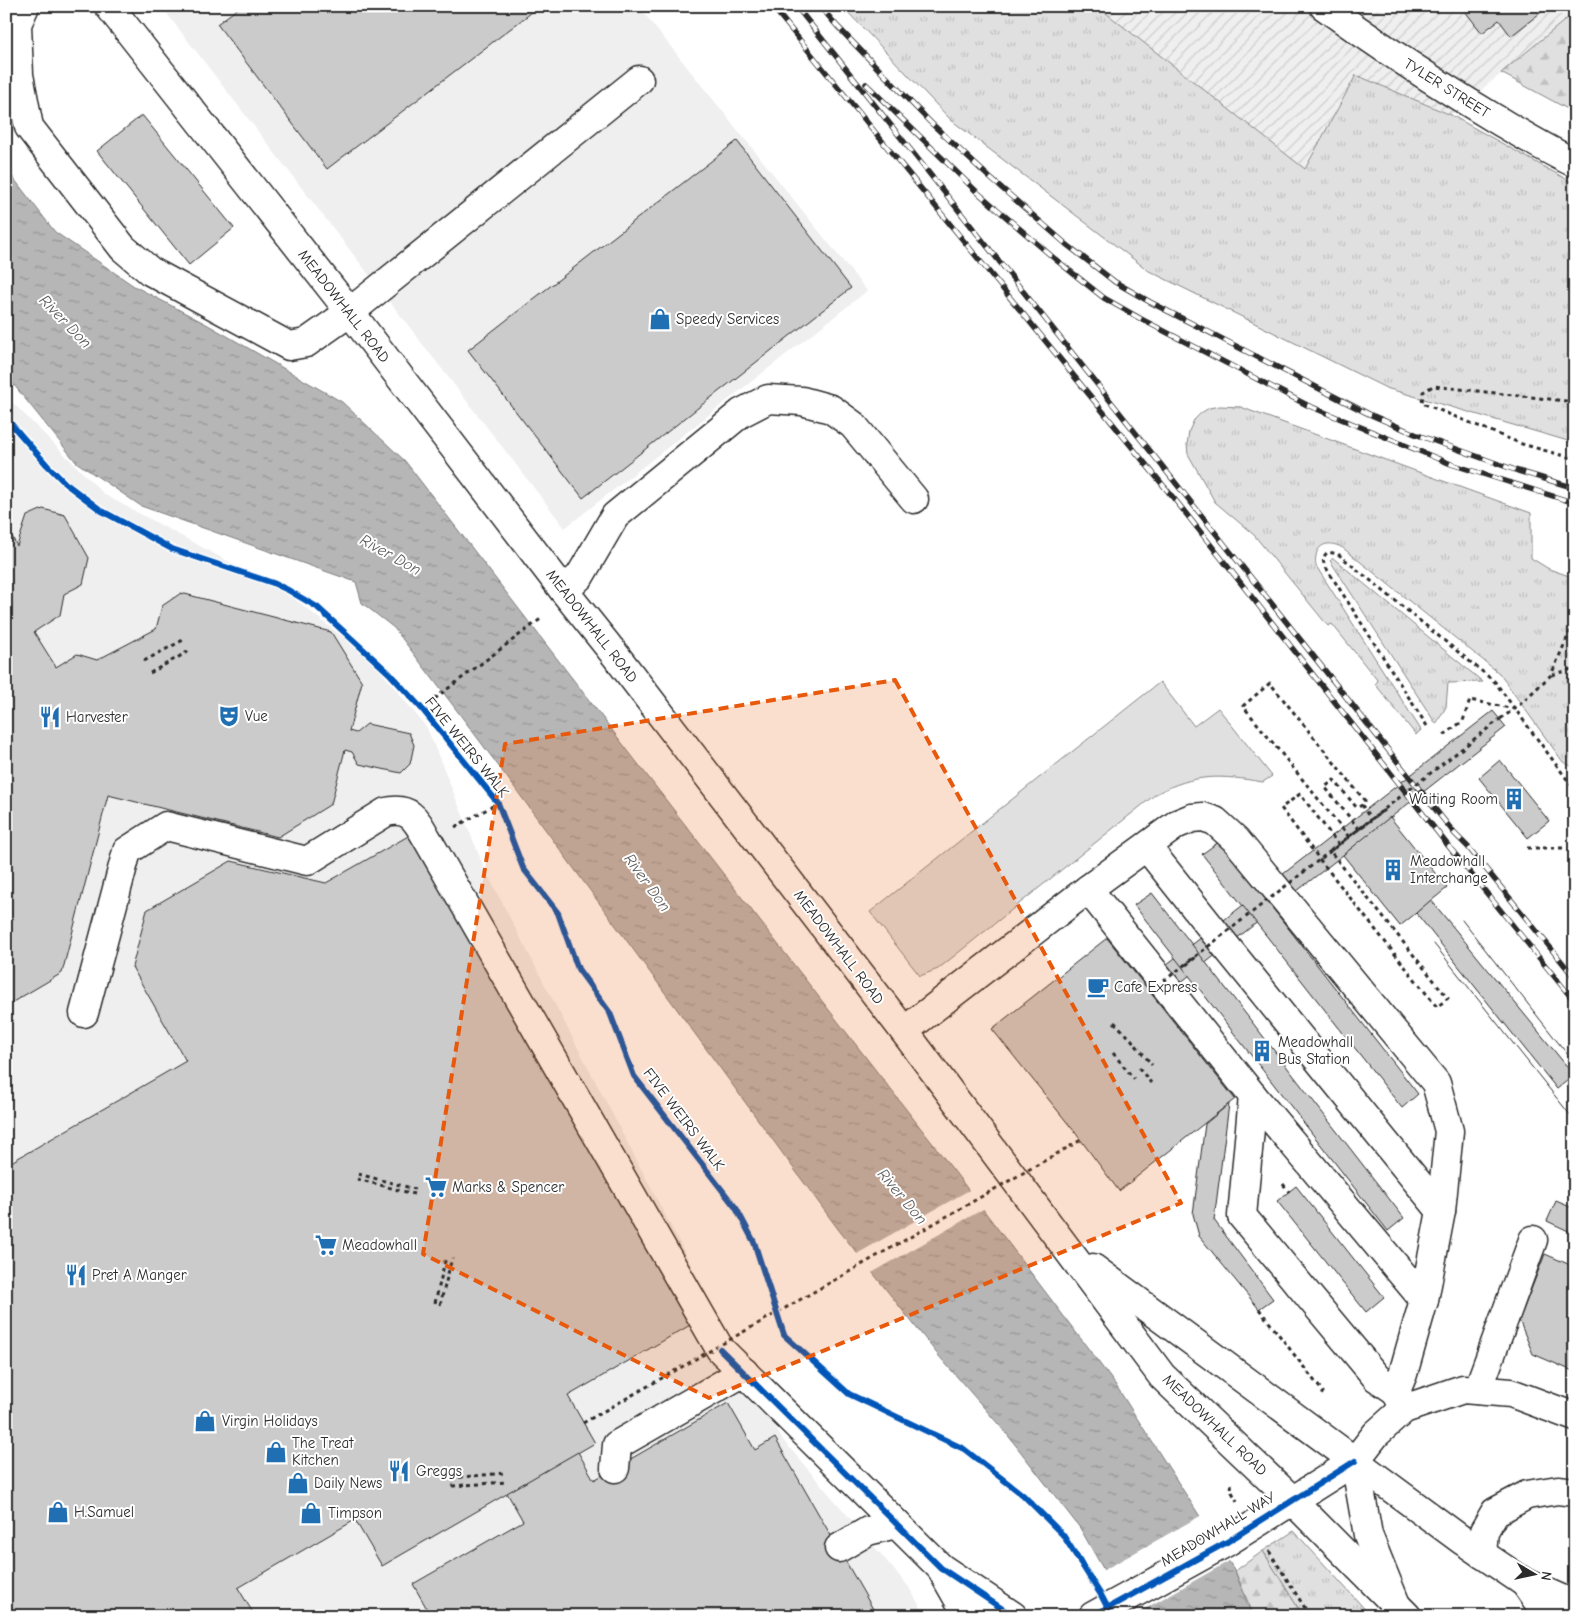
<svg xmlns="http://www.w3.org/2000/svg" width="1581" height="1622" font-family="'Comic Neue',sans-serif">
  <defs>
    <pattern id="industrial-furrows" width="10" height="10" patternUnits="userSpaceOnUse" patternTransform="scale(1.25)"><rect width="10" height="10" fill="#efefef"/><path d="M-1 1l2-2M0 10L10 0M9 11l2-2" fill="none" stroke="#cdcdcd"/></pattern>
    <pattern id="grass-tufts" width="24" height="20" patternUnits="userSpaceOnUse" patternTransform="scale(1.25)"><rect width="24" height="20" fill="#e0e0e0"/><path d="M3 7l-1-3M5 7V3M7 7l1-3M15 17l-1-3M17 17v-4M19 17l1-3" fill="none" stroke="#c0c0c0"/></pattern>
    <pattern id="forest-firs" width="22" height="20" patternUnits="userSpaceOnUse" patternTransform="scale(1.25)"><rect width="22" height="20" fill="#e0e0e0"/><path d="M5 1l3.5 6h-7zM16 11l3.5 6h-7z" fill="#c0c0c0"/></pattern>
    <pattern id="water-ripples" width="26" height="14" patternUnits="userSpaceOnUse" patternTransform="scale(1.25)"><rect width="26" height="14" fill="#b6b6b6"/><path d="M2 4q2-2 4 0t4 0M15 11q2-2 4 0t4 0" fill="none" stroke="#949494"/></pattern>
  </defs>
  <rect width="100%" height="100%" fill="#fff"/>
  <filter id="ink" filterUnits="userSpaceOnUse"><feTurbulence type="fractalNoise" baseFrequency=".02" numOctaves="2"/><feDisplacementMap in="SourceGraphic" scale="10" xChannelSelector="R" yChannelSelector="G"/><feConvolveMatrix kernelMatrix="1 2 1 2 8 2 1 2 1" color-interpolation-filters="sRGB"/></filter>
  <g filter="url(#ink)">
    <g fill="#efefef">
      <path d="M161 6H638L867 291 565 528Z"/>
      <path d="M6 396 105 495 287 593 371 659 427 728 486 872 782 1439 908 1586 926 1616H6Z"/>
    </g>
    <path fill="url(#industrial-furrows)" d="M1097 6H1575V12L1451 115 1356 75 1305 169Z"/>
    <g fill="url(#grass-tufts)" stroke="#868686">
      <path d="M842 6H1097L1305 169 1356 75 1451 115 1575 184V443L1386 388 1149 271 951 120Z"/>
      <path d="M1220 406 1241 407 1251 411 1531 513V558L1549 569 1575 578V768L1563 762 1499 673 1343 548C1325 538 1313 547 1316 566L1421 730 1416 735 1375 684 1378 681 1332 624 1328 626 1254 535 1215 502 1188 454 1187 445 1189 431 1194 420 1201 413 1209 408Z"/>
      <path d="M1333 558 1483 682 1448 683 1446 707 1436 724 1331 562 1330 561Z"/>
      <path d="M1294 1531 1371 1616H1303L1263 1551Z"/>
    </g>
    <g fill="url(#forest-firs)" stroke="#868686">
      <path d="M1575 12V113L1501 73Z"/>
      <path d="M1263 1551 1303 1616H1254L1235 1571Z"/>
    </g>
    <path fill="#e0e0e0" stroke="#868686" d="M1160 682 1194 726 1218 708 1272 776 1263 782C1221 775 1195 773 1156 794L938 969 920 976 870 912Z"/>
    <path fill="url(#water-ripples)" stroke="#7e7e7e" d="M6 161 8 171 55 232 134 286 208 325 342 402 405 461 652 782 954 1171 1115 1384 1235 1571 1252 1616H1130L1080 1528 1006 1433 938 1355 838 1229 512 784 455 708 394 628 362 603 356 582 141 506 76 462 6 375Z"/>
    <g fill="#fff">
      <path d="M971 1189 985 1208 870 1274 855 1255Z"/>
      <path d="M1202 1515 1231 1560 1132 1616H1127L1102 1571Z"/>
    </g>
    <g fill="#cbcbcb" stroke="#2b2b2b">
      <path d="M241 6H540L327 169 217 24Z"/>
      <path d="M1461 6H1549L1511 36 1499 20 1482 33Z"/>
      <path d="M142 115 234 228 189 265 97 151Z"/>
      <path d="M737 141 851 288 583 498 468 350Z"/>
      <path d="M43 509 65 515 89 558 83 584 64 594 60 615 34 632 56 667 77 654 97 660 156 629 162 606 181 593 331 632 362 682 349 731 356 733 367 724 409 733 414 745 410 764 401 773 359 764 352 752 345 750 331 804 278 837 108 795 62 973 6 1006V530L9 531 17 546 27 516Z"/>
      <path d="M1493 711 1506 727 1157 1001 1144 982Z"/>
      <path d="M1500 760 1549 821 1528 838 1479 778Z"/>
      <path d="M1390 817 1447 888 1400 926 1343 855Z"/>
      <path d="M410 835 692 1324 568 1396 595 1443 382 1566 355 1520 238 1588 255 1616H6V1165L186 1061 132 967 147 910 231 861 326 883Z"/>
      <path d="M1220 841 1418 1094 1402 1108 1202 854Z"/>
      <path d="M1152 893 1404 1218 1388 1231 1134 905Z"/>
      <path d="M1431 900 1574 1075 1557 1089 1416 913Z"/>
      <path d="M1107 938 1235 1099 1119 1191 1074 1131 992 1029Z"/>
      <path d="M1229 1104 1214 1220 1273 1299 1259 1309 1199 1236 1193 1214 1205 1124Z"/>
      <path d="M1296 1186 1384 1297 1366 1312 1277 1201Z"/>
      <path d="M1556 1201 1575 1209V1234L1547 1221Z"/>
      <path d="M1545 1254 1575 1267V1372L1533 1354 1519 1320Z"/>
      <path d="M728 1403 755 1450 775 1438 877 1616H431L413 1584 523 1521 507 1493 578 1452 594 1480Z"/>
    </g>
    <g fill="none" stroke-linecap="round" stroke-linejoin="round">
      <g stroke="#2b2b2b" stroke-width="31">
        <g id="minor">
          <path d="M25 6 17 24 19 75 29 127 123 248 150 271 289 346 306 343 350 312 639 80"/>
          <path d="M564 591 580 576 615 516 741 413 768 399 802 401 831 409 853 425 914 499"/>
          <path d="M1147 847 1220 939 1441 1211"/>
          <path d="M1088 889 1253 1096 1424 1300"/>
          <path d="M84 1013 127 851 166 826 307 861 386 812C412 806 417 822 429 842L720 1349 941 1568 1013 1616"/>
          <path d="M904 1031 1088 889 1177 824 1192 818 1203 817 1215 821 1236 840 1436 1083 1449 1131 1441 1211 1424 1300 1403 1374 1396 1391"/>
          <path d="M1253 1096 1242 1216 1377 1378 1396 1391 1403 1406"/>
          <path d="M1478 1390 1533 1240"/>
          <path d="M1355 1461 1368 1535 1397 1607"/>
          <path d="M615 1468 617 1445 744 1372"/>
          <path d="M839 1548 868 1531 896 1524"/>
          <path d="M1482 1554 1484 1531 1495 1512 1527 1495 1558 1490 1575 1492"/>
          <path d="M943 1572 968 1616"/>
          <path d="M1525 1583 1548 1616"/>
          <path d="M1093 1616 1227 1542 1355 1461 1376 1434 1404 1409 1463 1389 1511 1393 1575 1417"/>
        </g>
      </g>
      <g stroke="#2b2b2b" stroke-width="31">
        <g id="major">
          <path d="M109 6 350 312 564 591 616 656 904 1031 1162 1376 1292 1500 1407 1616"/>
          <path d="M1324 6C1379 46 1436 83 1494 118 1521 134 1547 150 1575 163"/>
          <path d="M1093 1268 1463 1541 1525 1583 1575 1605"/>
        </g>
      </g>
      <g stroke="#2b2b2b" stroke-width="3" stroke-dasharray="4 4" stroke-linecap="butt">
        <path d="M1575 402 1433 386 1423 392 1422 403 1522 444 1575 459"/>
        <path d="M144 661 185 639"/>
        <path d="M150 673 191 650"/>
        <path d="M1552 675 1575 668"/>
        <path d="M423 710 438 696 542 618"/>
        <path d="M1500 719 1515 709 1551 675 1575 620"/>
        <path d="M1427 726 1325 566C1322 560 1323 556 1328 552L1338 554 1495 682 1575 790"/>
        <path d="M1444 735 1463 721 1470 700 1515 709"/>
        <path d="M455 827 498 803"/>
        <path d="M1359 829 1325 787 1334 780 1357 808 1362 805"/>
        <path d="M1349 837 1243 706 1270 683 1365 801 1362 805 1371 820"/>
        <path d="M1339 845 1300 794 1281 808 1320 860 1437 1007 1448 998 1330 851 1384 810"/>
        <path d="M1527 848H1567"/>
        <path d="M1186 965 1196 957"/>
        <path d="M1114 1022 1131 1039 1152 1065"/>
        <path d="M1113 1053 1134 1079"/>
        <path d="M1139 1068 1151 1083"/>
        <path d="M358 1174 415 1189"/>
        <path d="M357 1179 414 1194"/>
        <path d="M1283 1184 1289 1192"/>
        <path d="M435 1303 446 1257"/>
        <path d="M440 1305 452 1258"/>
        <path d="M1259 1309 1323 1392 1319 1398"/>
        <path d="M451 1478 505 1473"/>
        <path d="M1231 1484 1232 1492 1237 1501"/>
        <path d="M452 1486 506 1482"/>
        <path d="M1269 1551 1310 1616"/>
      </g>
      <use href="#minor" stroke="#fff" stroke-width="28"/>
      <use href="#major" stroke="#fff" stroke-width="28"/>
      <g stroke="#2b2b2b" stroke-width="1">
        <path d="M1462 920 1575 1064"/>
        <path d="M1434 944 1575 1121"/>
      </g>
      <g stroke="#2b2b2b" stroke-width="5.5">
        <g id="rail">
          <path d="M772 6 1180 506 1446 843 1575 1002"/>
          <path d="M796 6 1455 834 1468 847 1575 978"/>
          <path d="M820 6 837 26 930 122 989 177 1066 244 1115 282 1150 302 1316 387 1369 414 1415 434 1518 471 1575 488"/>
          <path d="M866 84 976 191 1055 259 1104 298 1141 319 1307 405 1451 464 1575 503"/>
        </g>
      </g>
      <use href="#rail" stroke="#fff" stroke-width="4" stroke-dasharray="11" stroke-linecap="butt"/>
      <g stroke="#2b2b2b" stroke-width="3" stroke-dasharray="4 4" stroke-linecap="butt">
        <path d="M1151 991 1500 719"/>
        <path d="M583 1423 1081 1140"/>
      </g>
      <g stroke="#fff" stroke-width="9">
        <g id="cycleway">
          <path d="M6 418 47 465 66 484 102 511 172 549 273 583 288 590 317 607 389 673 423 710 498 803 523 868 558 913 578 969 610 1013 634 1076 736 1208 754 1242 784 1335 849 1394 964 1449 1023 1495 1063 1535 1101 1595 1112 1616"/>
          <path d="M720 1349 941 1568 1013 1616"/>
          <path d="M1093 1616 1227 1542 1355 1461"/>
        </g>
      </g>
      <use href="#cycleway" stroke="#0057b8" stroke-width="6"/>
    </g>
  </g>
  <path fill="#e8590c" fill-opacity="0.2" stroke="#e8590c" stroke-width="4" stroke-dasharray="10 6" stroke-linejoin="round" d="M895 680 1181 1203 709 1398 423 1254 505 744Z"/>
  <defs>
    <g id="shop-bare" transform="scale(1.725)"><path d="M-5-2.5h2.3a2.7 3.5 0 0 1 5.4 0H5L5.5 6h-11ZM-1.5-2.5h3a1.5 2.3 0 0 0-3 0Z" fill="#1f6fb2" stroke="#fff" stroke-width="2.5" paint-order="stroke"/></g>
    <g id="theatre-bare" transform="scale(1.725)"><path d="M-5-5.5Q0-4 5-5.5V0Q5 5 0 6Q-5 5-5 0ZM-3.3-2.5H-1v1.5H-3.3ZM1-2.5H3.3v1.5H1ZM-2.8 1Q0 5.5 2.8 1Z" fill="#1f6fb2" stroke="#fff" stroke-width="2.5" paint-order="stroke"/></g>
    <g id="restaurant-bare" transform="scale(1.725)"><path d="M-5-6h1v4h1v-4h1v4h1v-4h1v5L-1.5 .5V6h-2V.5L-5-1ZM5-6V6H3V1.5H1.5Q1.5-4 5-6Z" fill="#1f6fb2" stroke="#fff" stroke-width="2.5" paint-order="stroke"/></g>
    <g id="building-bare" transform="scale(1.725)"><path d="M-4-6H4V6H1V3H-1V6H-4ZM-2.5-4.3h1.7v1.8h-1.7ZM.8-4.3h1.7v1.8H.8ZM-2.5-1h1.7V.8h-1.7ZM.8-1h1.7V.8H.8Z" fill="#1f6fb2" stroke="#fff" stroke-width="2.5" paint-order="stroke"/></g>
    <g id="cafe-bare" transform="scale(1.725)"><path d="M-5.5-4.5H6V0H3Q3 3.5 0 3.5H-2.5Q-5.5 3.5-5.5 0ZM3-3.2v2h1.7v-2ZM-6 4.5H4V6H-6Z" fill="#1f6fb2" stroke="#fff" stroke-width="2.5" paint-order="stroke"/></g>
    <g id="supermarket-bare" transform="scale(1.725)"><path d="M-6-5.5h2.5l.6 2H6L4.5 2H-2.5L-4.4-4H-6ZM-1.5 3.2a1.3 1.3 0 1 0 .1 0ZM3 3.2a1.3 1.3 0 1 0 .1 0Z" fill="#1f6fb2" stroke="#fff" stroke-width="2.5" paint-order="stroke"/></g>
  </defs>
  <g fill-rule="evenodd">
    <use href="#shop-bare" x="660" y="319"/>
    <use href="#theatre-bare" x="229" y="716"/>
    <use href="#restaurant-bare" x="50" y="717"/>
    <use href="#building-bare" x="1514" y="799"/>
    <use href="#building-bare" x="1393" y="870"/>
    <use href="#cafe-bare" x="1098" y="987"/>
    <use href="#building-bare" x="1262" y="1051"/>
    <use href="#supermarket-bare" x="436" y="1187"/>
    <use href="#supermarket-bare" x="326" y="1245"/>
    <use href="#restaurant-bare" x="76" y="1275"/>
    <use href="#shop-bare" x="205" y="1421"/>
    <use href="#shop-bare" x="276" y="1452"/>
    <use href="#restaurant-bare" x="399" y="1471"/>
    <use href="#shop-bare" x="298" y="1483"/>
    <use href="#shop-bare" x="58" y="1512"/>
    <use href="#shop-bare" x="311" y="1513"/>
  </g>
  <g text-anchor="middle" stroke-width="4" stroke-linejoin="round" paint-order="stroke">
    <g font-size="15" fill="#2b2b2b" stroke="#fff">
      <text transform="translate(1447 88) rotate(32)" y="5">TYLER STREET</text>
      <text transform="translate(344 306) rotate(52)" y="5">MEADOWHALL ROAD</text>
      <text transform="translate(592 626) rotate(52)" y="5">MEADOWHALL ROAD</text>
      <text transform="translate(467 747) rotate(51)" y="5">FIVE WEIRS WALK</text>
      <text transform="translate(839 947) rotate(53)" y="5">MEADOWHALL ROAD</text>
      <text transform="translate(684 1119) rotate(53)" y="5">FIVE WEIRS WALK</text>
      <text transform="translate(1215 1425) rotate(44)" y="5">MEADOWHALL ROAD</text>
      <text transform="translate(1218 1529) rotate(-31)" y="5">MEADOWHALL WAY</text>
    </g>
    <g font-size="15" fill="#2b2b2b" stroke="#fff" text-anchor="start">
      <text x="676" y="324">Speedy Services</text>
      <text x="245" y="721">Vue</text>
      <text x="66" y="722">Harvester</text>
      <text x="1498" y="804" text-anchor="end">Waiting Room</text>
      <text x="1410" y="866">Meadowhall<tspan x="1410" dy="17">Interchange</tspan></text>
      <text x="1114" y="992">Cafe Express</text>
      <text x="1278" y="1047">Meadowhall<tspan x="1278" dy="17">Bus Station</tspan></text>
      <text x="452" y="1192">Marks &amp; Spencer</text>
      <text x="342" y="1250">Meadowhall</text>
      <text x="92" y="1280">Pret A Manger</text>
      <text x="222" y="1426">Virgin Holidays</text>
      <text x="292" y="1448">The Treat<tspan x="292" dy="17">Kitchen</tspan></text>
      <text x="416" y="1476">Greggs</text>
      <text x="314" y="1488">Daily News</text>
      <text x="74" y="1517">H.Samuel</text>
      <text x="328" y="1518">Timpson</text>
    </g>
    <g font-size="16" font-style="italic" fill="#5c5c5c" stroke="#fff">
      <text transform="translate(66 321) rotate(46)" y="6">River Don</text>
      <text transform="translate(391 554) rotate(29)" y="6">River Don</text>
      <text transform="translate(648 882) rotate(54)" y="6">River Don</text>
      <text transform="translate(903 1196) rotate(50)" y="6">River Don</text>
    </g>
  </g>
  <rect width="1581" height="1622" fill="none" stroke="#fff" stroke-width="25"/>
  <rect x="12" y="12" width="1556" height="1597" fill="none" stroke="#2b2b2b" stroke-width="2" filter="url(#ink)"/>
  <g transform="translate(1534 1574) rotate(99)" stroke="#ffffff" stroke-width="4" paint-order="stroke">
  <path d="M0-4L9 19L0 12L-9 19Z" fill="#2b2b2b"/>
  <text y="-8" font-size="14" font-weight="bold" text-anchor="middle" fill="#2b2b2b">N</text>
  </g>
</svg>
